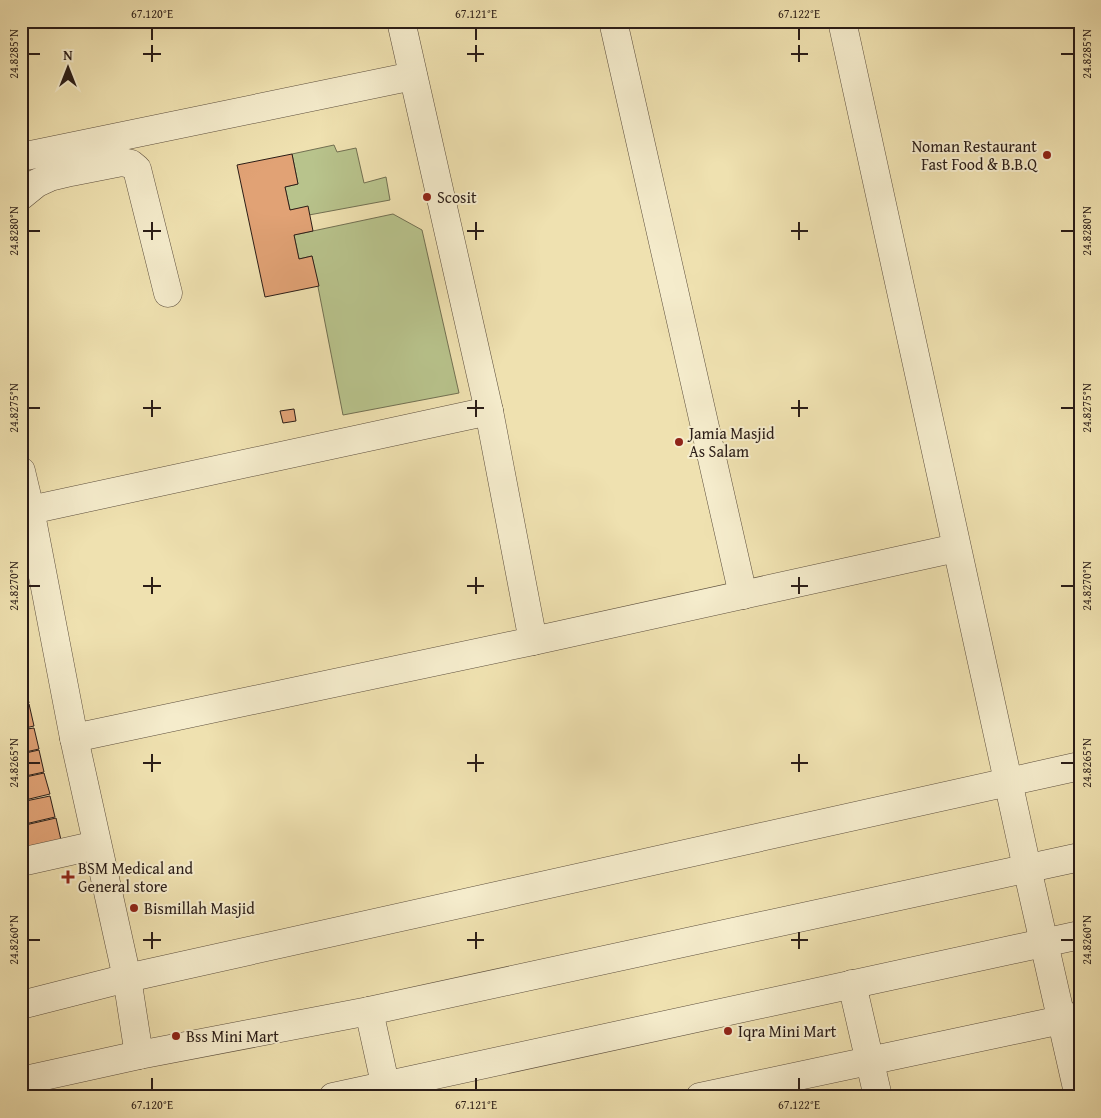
<svg xmlns="http://www.w3.org/2000/svg" width="1101" height="1118" font-family="'Gentium Book Plus',serif">
  <rect width="100%" height="100%" fill="#efe1b0"/>
  <filter id="stains"><feTurbulence type="fractalNoise" baseFrequency=".004" numOctaves="4"/><feColorMatrix values="0 0 0 0 .2 0 0 0 0 .09 0 0 0 0 .02 0 0 0 .5 -.17"/></filter>
  <radialGradient id="worn" r=".72"><stop offset=".6" stop-color="#630" stop-opacity="0"/><stop offset="1" stop-color="#630" stop-opacity=".3"/></radialGradient>
  <g fill="#b8c38c" stroke="#727052">
    <path d="M334 145 337 152 356 148 364 183 386 177 390 200 309 215 307 207 290 210 285 187 298 184 292 154Z"/>
    <path d="M393 214 422 230 459 393 343 415 312 256 299 259 294 235Z"/>
  </g>
  <g fill="#e1a275" stroke="#2b1d17">
    <path d="M292 154 298 184 285 187 290 210 308 206 313 231 294 235 299 259 312 256 319 286 265 297 237 165Z"/>
    <path d="M294 409 296 421 283 423 280 411Z"/>
    <path d="M24 681 29 703 21 704V682Z"/>
    <path d="M29 704 34 726 21 729V706Z"/>
    <path d="M34 728 39 749 21 753V730Z"/>
    <path d="M39 750 44 772 21 777V754Z"/>
    <path d="M44 773 50 794 21 801V778Z"/>
    <path d="M50 796 55 817 21 825V802Z"/>
    <path d="M56 818 61 840 21 849V826Z"/>
  </g>
  <g fill="none" stroke-linecap="round" stroke-linejoin="round">
    <g stroke="#5c4e3d" stroke-width="29">
      <g id="minor">
        <path d="M401 21 489 411 533 641"/>
        <path d="M613 21 743 595"/>
        <path d="M842 21 1027 868 1079 1097"/>
        <path d="M21 157 413 76"/>
        <path d="M21 196 37 183 50 177 71 172 122 162 131 164 137 169 168 293"/>
        <path d="M21 471 30 509 74 738 127 978 139 1055"/>
        <path d="M21 512 489 411"/>
        <path d="M74 738 533 641 956 548"/>
        <path d="M21 862 97 845"/>
        <path d="M852 984 878 1097"/>
        <path d="M21 1005 127 978 1080 766"/>
        <path d="M369 1011 388 1097"/>
        <path d="M21 1081 139 1055 369 1011 1080 857"/>
        <path d="M333 1097 1080 935"/>
        <path d="M700 1097 1080 1016"/>
      </g>
    </g>
    <use href="#minor" stroke="#f5eccc" stroke-width="28"/>
  </g>
  <path fill="none" stroke="#2b1d17" stroke-width="2" d="M152 28V40M476 28V40M799 28V40M152 45V62M476 45V62M799 45V62M28 54H40M143 54H161M467 54H484M791 54H808M1061 54H1074M152 222V240M476 222V240M799 222V240M28 231H40M143 231H161M467 231H484M791 231H808M1061 231H1074M152 400V417M476 400V417M799 400V417M28 408H40M143 408H161M467 408H484M791 408H808M1061 408H1074M152 577V594M476 577V594M799 577V594M28 586H40M143 586H161M467 586H484M791 586H808M1061 586H1074M152 754V772M476 754V772M799 754V772M28 763H40M143 763H161M467 763H484M791 763H808M1061 763H1074M152 932V949M476 932V949M799 932V949M28 940H40M143 940H161M467 940H484M791 940H808M1061 940H1074M152 1078V1090M476 1078V1090M799 1078V1090"/>
  <g fill="#8f2418" stroke="#f5eccc" stroke-width="2">
    <circle cx="1047" cy="155" r="5"/>
    <circle cx="427" cy="197" r="5"/>
    <circle cx="679" cy="442" r="5"/>
    <path d="M65.5 869.5h5v5h5v5h-5v5h-5v-5h-5v-5h5z"/>
    <circle cx="134" cy="908" r="5"/>
    <circle cx="728" cy="1031" r="5"/>
    <circle cx="176" cy="1036" r="5"/>
  </g>
  <g text-anchor="middle" stroke-width="4" stroke-linejoin="round" paint-order="stroke">
    <g font-size="16" fill="#2b1d17" stroke="#f5eccc" text-anchor="start">
      <text x="1037" y="152" text-anchor="end">Noman Restaurant<tspan x="1037" dy="18">Fast Food &amp; B.B.Q</tspan></text>
      <text x="437" y="203">Scosit</text>
      <text x="689" y="439">Jamia Masjid<tspan x="689" dy="18">As Salam</tspan></text>
      <text x="78" y="874">BSM Medical and<tspan x="78" dy="18">General store</tspan></text>
      <text x="144" y="914">Bismillah Masjid</text>
      <text x="738" y="1037">Iqra Mini Mart</text>
      <text x="186" y="1042">Bss Mini Mart</text>
    </g>
  </g>
  <rect width="1101" height="1118" fill="none" stroke="#efe1b0" stroke-width="55"/>
  <g transform="translate(68 68)" stroke="#f5eccc" stroke-width="4" paint-order="stroke">
  <path d="M0-4L9 19L0 12L-9 19Z" fill="#2b1d17"/>
  <text y="-8" font-size="14" font-weight="bold" text-anchor="middle" fill="#2b1d17">N</text>
  </g>
  <rect x="28" y="28" width="1046" height="1062" fill="none" stroke="#2b1d17" stroke-width="2"/>
  <g font-size="12" text-anchor="middle" fill="#2b1d17">
    <text x="152" y="18">67.120°E</text>
    <text x="476" y="18">67.121°E</text>
    <text x="799" y="18">67.122°E</text>
    <text transform="translate(14 54) rotate(-90)" y="4">24.8285°N</text>
    <text transform="translate(1087 54) rotate(-90)" y="4">24.8285°N</text>
    <text transform="translate(14 231) rotate(-90)" y="4">24.8280°N</text>
    <text transform="translate(1087 231) rotate(-90)" y="4">24.8280°N</text>
    <text transform="translate(14 408) rotate(-90)" y="4">24.8275°N</text>
    <text transform="translate(1087 408) rotate(-90)" y="4">24.8275°N</text>
    <text transform="translate(14 586) rotate(-90)" y="4">24.8270°N</text>
    <text transform="translate(1087 586) rotate(-90)" y="4">24.8270°N</text>
    <text transform="translate(14 763) rotate(-90)" y="4">24.8265°N</text>
    <text transform="translate(1087 763) rotate(-90)" y="4">24.8265°N</text>
    <text transform="translate(14 940) rotate(-90)" y="4">24.8260°N</text>
    <text transform="translate(1087 940) rotate(-90)" y="4">24.8260°N</text>
    <text x="152" y="1109">67.120°E</text>
    <text x="476" y="1109">67.121°E</text>
    <text x="799" y="1109">67.122°E</text>
  </g>
  <rect width="100%" height="100%" filter="url(#stains)"/>
  <rect width="100%" height="100%" fill="url(#worn)"/>
</svg>
